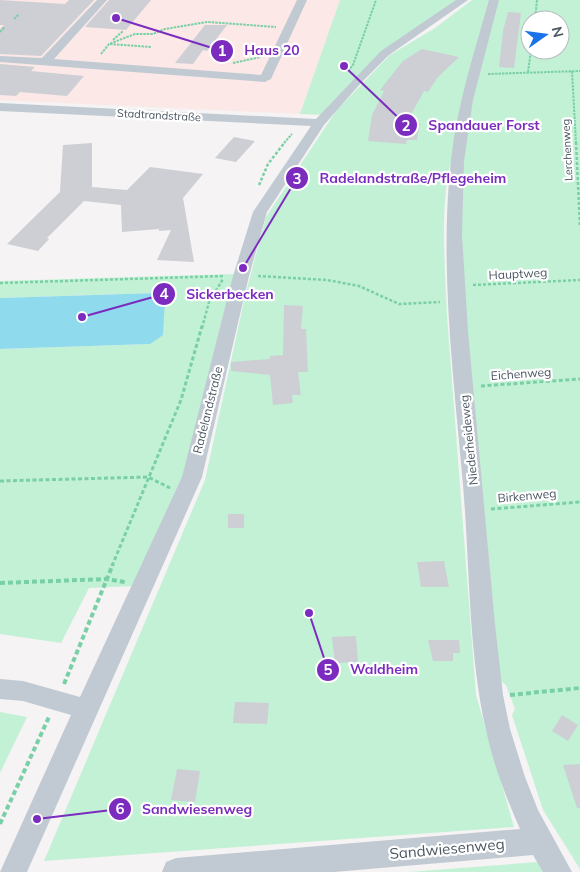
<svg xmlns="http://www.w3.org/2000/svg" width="580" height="872" font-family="Mulish,sans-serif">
  <rect width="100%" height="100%" fill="#f5f3f3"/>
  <path fill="#fce8e6" d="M0 0H340L300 114 0 100Z"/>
  <g fill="#c3f1d5" fill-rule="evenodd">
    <path d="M340 0H463L385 53 325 115 300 114Z"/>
    <path d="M472 0H580V869L543 810 512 715 515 709 506 685 500 681 452 164H450C440 213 445 267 447 316L476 695 514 827 44 861 205 480 246 292 266 217 336 111 390 55 435 28ZM530 20H560V50H530Z"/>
    <path d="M235 274 186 476 135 586 89 588 61 643 0 634V349L150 344 157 293 0 298V281Z"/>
    <path d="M0 712 27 717 0 773Z"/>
    <path d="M538 862 544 872H409Z"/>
  </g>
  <path fill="#90daee" d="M157 293 165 299 163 335 150 344 0 349V298Z"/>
  <g fill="#cdcfd5">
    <path d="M0 0 65 4 69 0H94L41 56 0 54V29L4 25H0Z"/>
    <path d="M109 0H151L126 30 85 27Z"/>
    <path d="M508 12 521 13 514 68 499 67 503 31Z"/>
    <path d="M205 25H227L207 51 203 50 193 64 175 63Z"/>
    <path d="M422 49 459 57 438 77 428 92 424 91 407 122 420 123 417 140H407L406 144 368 141 372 115 384 91 380 90 403 61Z"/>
    <path d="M0 64 35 67 31 71 84 76 67 96 20 92 16 96 0 95Z"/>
    <path d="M234 137 255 141 236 162 215 158Z"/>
    <path d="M92 143V187L127 190 150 167 203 174 183 198 194 262 157 260 171 230 159 231V229L122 232 121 205 84 201 47 238 49 239 38 251 7 244 60 192 63 145Z"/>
    <path d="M284 305 303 306 301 329H306L308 372H298L301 395H292L293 403 273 405 270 375 231 371V362L270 359V356L283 355Z"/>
    <rect x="228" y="514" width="16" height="14"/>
    <path d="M444 561 449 587H421L417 562Z"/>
    <path d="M356 636 358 662 335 663 332 637Z"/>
    <path d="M428 640H459L460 653H453V661H433Z"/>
    <path d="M235 702 269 703 267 724 233 723Z"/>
    <path d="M562 715 578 725 568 741 552 731Z"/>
    <path d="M580 764V808H577L563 765Z"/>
    <path d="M177 769 200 771 195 802 171 800Z"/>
  </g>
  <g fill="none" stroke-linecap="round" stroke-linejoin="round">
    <g stroke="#7ad0a6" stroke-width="2" stroke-dasharray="2.5 1" stroke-linecap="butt">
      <path d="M14 19 19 14"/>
      <path d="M535 20 537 0"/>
      <path d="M0 32 5 27"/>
      <path d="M113 40 123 31"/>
      <path d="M110 44 151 47"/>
      <path d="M101 54 109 44 135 34H153L165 29 207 22 276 27"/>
      <path d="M233 63 261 57"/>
      <path d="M348 71 353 65 376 0"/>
      <path d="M572 71 576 143"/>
      <path d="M528 72 531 50"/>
      <path d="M488 74 580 71"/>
      <path d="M284 143 292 134"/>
    </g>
    <g stroke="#7ad0a6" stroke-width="2.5" stroke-dasharray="3 2" stroke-linecap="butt">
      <path d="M576 142 580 227"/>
      <path d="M259 185 268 164 285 142"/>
      <path d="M258 276 327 280 359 286 399 304 440 302"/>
      <path d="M0 283 224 276"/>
      <path d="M473 285 580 280"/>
      <path d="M202 328 209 302 223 279"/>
    </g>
    <g stroke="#7ad0a6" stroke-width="3" stroke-dasharray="4 2.5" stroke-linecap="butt">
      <path d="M481 386 580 379"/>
      <path d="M0 481 148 477 170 488"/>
      <path d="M491 509 580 502"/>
      <path d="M112 566 181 400 202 326"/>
    </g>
    <g stroke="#7ad0a6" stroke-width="4" stroke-dasharray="5 3" stroke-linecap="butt">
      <path d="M0 583 106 579 125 582"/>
      <path d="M64 684 113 564"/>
      <path d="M510 695 580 688"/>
      <path d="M0 824 49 717"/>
    </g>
    <g fill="#c1cad2" fill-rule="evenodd">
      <path d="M97 0H107L54 59 261 75 297 0H307L271 79 265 82 0 62V56L42 58Z"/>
      <path d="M456 0H468L389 55 360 84 324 125 267 212 249 276 202 477 27 872H0L71 715 23 701 0 699V679L23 681 80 697 182 477 233 276 253 212 311 126 0 111V103L316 119 381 51Z"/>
      <path d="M489 0H499L473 100 464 161 462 235 468 331 495 624 503 695 510 729 525 777 538 810 572 872H543L533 855 334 872H162L166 862 176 858 520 829C506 797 493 764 486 730 468 650 470 566 463 485 454 380 439 266 451 160 457 105 474 53 489 0Z"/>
    </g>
  </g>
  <g text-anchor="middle" stroke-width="4.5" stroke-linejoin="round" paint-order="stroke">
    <g font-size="11" fill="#4a5661" stroke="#fff">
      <text transform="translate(159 115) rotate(3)" y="4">Stadtrandstraße</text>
      <text transform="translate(567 150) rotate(-93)" y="4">Lerchenweg</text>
    </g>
    <g font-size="12" fill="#4a5661" stroke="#fff">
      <text transform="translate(518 274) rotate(-3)" y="4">Hauptweg</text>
      <text transform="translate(521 374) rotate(-4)" y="4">Eichenweg</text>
      <text transform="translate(208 410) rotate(-76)" y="4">Radelandstraße</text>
      <text transform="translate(469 440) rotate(-96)" y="4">Niederheideweg</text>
      <text transform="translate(527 496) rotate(-5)" y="4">Birkenweg</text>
    </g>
    <g font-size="15" fill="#4a5661" stroke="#fff">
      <text transform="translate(447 849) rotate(-5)" y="5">Sandwiesenweg</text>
    </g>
  </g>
  <path fill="none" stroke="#7b2cbf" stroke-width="2" d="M116 18L222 51M344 66L406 125M243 268L297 178M82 317L164 294M309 613L328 670M37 819L120 809"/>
  <g fill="#7b2cbf" stroke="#fff" stroke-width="2">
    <circle cx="116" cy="18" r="5"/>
    <circle cx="344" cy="66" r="5"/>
    <circle cx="243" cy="268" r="5"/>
    <circle cx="82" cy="317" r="5"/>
    <circle cx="309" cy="613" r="5"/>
    <circle cx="37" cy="819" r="5"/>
    <circle cx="222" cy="51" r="12"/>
    <circle cx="406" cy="125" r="12"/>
    <circle cx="297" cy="178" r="12"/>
    <circle cx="164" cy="294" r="12"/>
    <circle cx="328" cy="670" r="12"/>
    <circle cx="120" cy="809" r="12"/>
  </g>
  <g font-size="15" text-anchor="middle" font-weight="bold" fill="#fff">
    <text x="222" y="56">1</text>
    <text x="406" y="131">2</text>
    <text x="297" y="184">3</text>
    <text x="164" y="299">4</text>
    <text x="328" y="675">5</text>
    <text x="120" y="814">6</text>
  </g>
  <g font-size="14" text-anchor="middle" font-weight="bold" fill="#7b2cbf" stroke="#fff" stroke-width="4.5" stroke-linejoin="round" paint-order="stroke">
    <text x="272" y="55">Haus 20</text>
    <text x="484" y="130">Spandauer Forst</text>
    <text x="413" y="183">Radelandstraße/Pflegeheim</text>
    <text x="230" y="299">Sickerbecken</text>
    <text x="384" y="674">Waldheim</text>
    <text x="197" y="814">Sandwiesenweg</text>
  </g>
  <g transform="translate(545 35) rotate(76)"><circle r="24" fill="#ffffff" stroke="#b7bbc0"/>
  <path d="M0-4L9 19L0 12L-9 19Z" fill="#1a73e8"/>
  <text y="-8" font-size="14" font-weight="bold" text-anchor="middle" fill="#4a5661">N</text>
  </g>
</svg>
